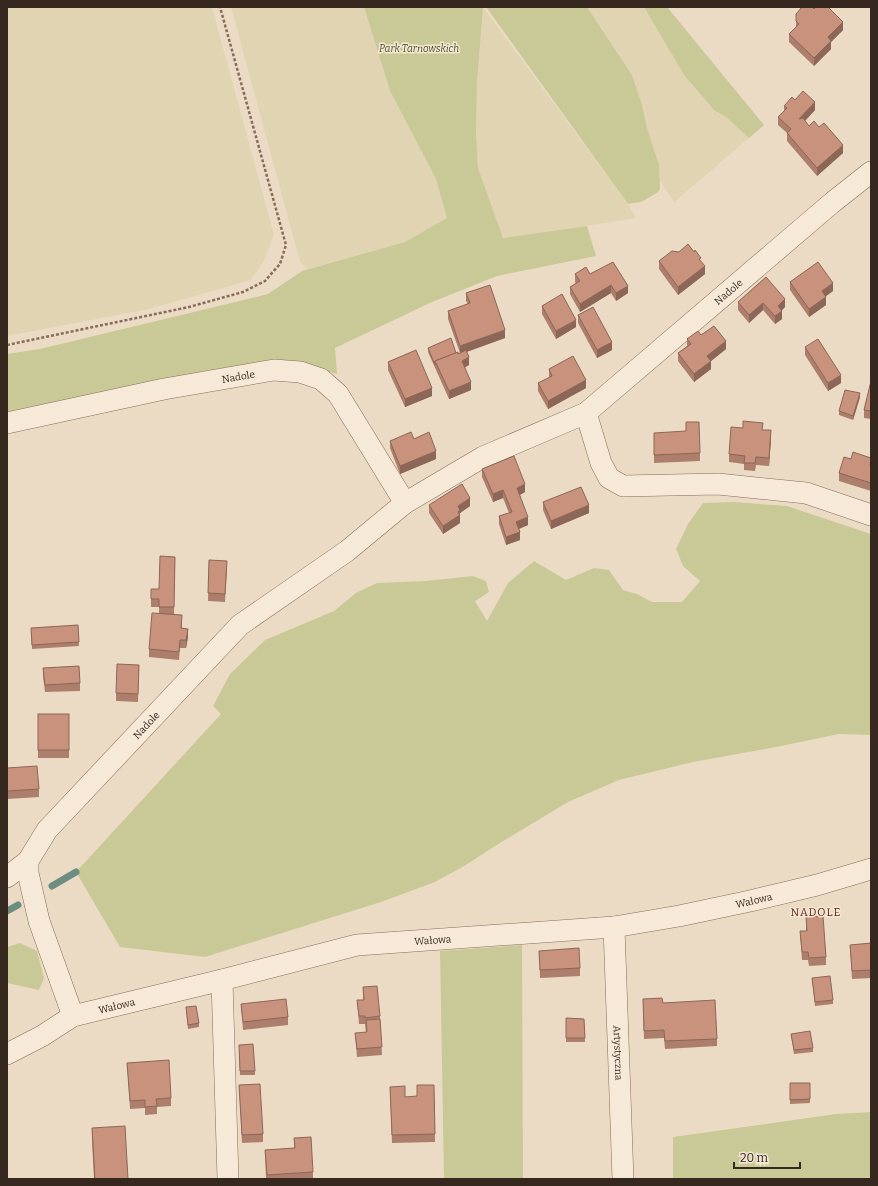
<svg xmlns="http://www.w3.org/2000/svg" width="878" height="1186" font-family="Bitter,serif">
  <rect width="100%" height="100%" fill="#ecdbc4"/>
  <g fill="#e1d4b2">
    <path d="M7 7H212L274 235 264 261 251 280 149 309 7 336Z"/>
    <path d="M231 7H364L390 91 436 179 448 218 405 242 308 269 300 262Z"/>
    <path d="M483 7 628 204 636 218 503 239 478 168 476 132 477 84Z"/>
    <path d="M587 7H644L684 75 714 110 726 117 749 138 674 202 660 181 659 165 648 131 640 98 632 75Z"/>
  </g>
  <g fill="#c9c998">
    <path d="M364 7H483L477 84 476 132 478 168 503 238 587 226 596 256 497 276 432 302 335 348 337 374 295 362 220 370 119 388 7 412V354L40 349 268 294 302 271 405 242 447 218 436 179 390 91Z"/>
    <path d="M486 7H587L632 75 640 98 648 131 659 165 660 189 657 193 641 202 628 204Z"/>
    <path d="M644 7H667L764 125 749 138 726 117 714 110 684 75Z"/>
    <path d="M733 502 787 506 871 534V735L839 734 776 747 693 762 619 780 568 802 495 846 466 865 435 882 381 902 205 957 120 947 76 872 221 714 213 706 230 674 265 640 334 611 356 593 377 583 426 581 473 576 486 581 489 592 475 601 487 621 508 583 534 561 566 580 594 568 609 570 623 590 637 594 652 602H682L700 581 683 566 676 549 688 524 703 503Z"/>
    <path d="M20 943 37 951 44 978 39 990 7 983V947Z"/>
    <path d="M522 945 523 1179H444L440 951Z"/>
    <path d="M871 1112V1179H673V1137L836 1114Z"/>
  </g>
  <g fill="none" stroke-linecap="round" stroke-linejoin="round">
    <g stroke="#6d8d81" stroke-width="7">
      <path d="M52 886 76 872"/>
      <path d="M7 911 18 905"/>
    </g>
    <g stroke="#866d5b" stroke-width="22">
      <g id="minor">
        <path d="M586 413 601 463 609 478 623 486 718 484 806 493 871 515"/>
        <path id="s1" d="M7 423 164 389 274 370 300 372 321 379 338 394 405 503"/>
        <path d="M7 877 28 861"/>
        <path id="s2" d="M614 927 623 1179"/>
        <path d="M222 980 228 1179"/>
        <path id="s3" d="M73 1016 39 921 28 873V861L47 830 240 625 347 551 405 503 483 457 586 413 833 202 871 172"/>
        <path id="s4" d="M7 1054 42 1036 73 1016 222 980 357 945 614 927 679 916 750 901 817 885 871 869"/>
      </g>
    </g>
    <path stroke="#866d5b" stroke-width="2.5" stroke-dasharray="3 2" stroke-linecap="butt" d="M7 345 189 307 243 292 265 281 280 264 286 245 220 7"/>
    <use href="#minor" stroke="#f7e9d7" stroke-width="21"/>
  </g>
  <g fill="#ac7e6b">
    <path d="M814 9 843 30 831 42V49L814 66 789 42V34L796 27V14Z"/>
    <path d="M795 100 815 110 805 121 809 126 843 153 817 176 787 141V133L778 125V117L784 111V106Z"/>
    <path d="M659 261 701 262 705 274 678 295 659 269Z"/>
    <path d="M575 274H590L628 293 616 301 611 293 580 312 570 294V287L576 283 575 282Z"/>
    <path d="M766 277 785 307 782 310V319L775 324 763 310 749 323 738 310V302Z"/>
    <path d="M790 282 833 291 826 296V305L809 317 790 290Z"/>
    <path d="M466 293 505 338 467 352 469 365 465 367 471 390 449 399 428 352V348L456 353 458 354 460 353 448 319V311L468 304 466 301Z"/>
    <path d="M542 306 576 327 556 339 542 314Z"/>
    <path d="M578 315 612 350 597 358 578 323Z"/>
    <path d="M701 335 726 349 711 361V369L694 382 678 361V353L687 346V339Z"/>
    <path d="M805 347 841 383 828 391 805 355Z"/>
    <path d="M388 362 432 396 405 407 388 370Z"/>
    <path d="M549 369 586 388 548 409 538 391V383L549 378Z"/>
    <path d="M871 381V419L864 418V410Z"/>
    <path d="M860 397 853 420 839 415V411Z"/>
    <path d="M763 430 771 438 769 466 756 465 755 471 744 470V464L729 462V454Z"/>
    <path d="M390 441 436 459 400 474 390 448Z"/>
    <path d="M654 441 700 453V461L654 463Z"/>
    <path d="M871 458V491L839 481V473L851 459Z"/>
    <path d="M482 469 525 492 520 495 528 525 519 529 520 540 506 545 499 524V516L509 513 503 498 493 502 482 477Z"/>
    <path d="M543 502 589 513 551 529 543 510Z"/>
    <path d="M429 505 470 506 460 513V523L443 534 429 513Z"/>
    <path d="M175 557 174 615 182 623V628L188 637 186 648H180L179 660 149 657V649L159 613V607H151V599L159 589Z"/>
    <path d="M209 560 227 569 225 602 208 601Z"/>
    <path d="M78 625 79 646 32 649 31 632Z"/>
    <path d="M139 665 138 702 116 701V693Z"/>
    <path d="M43 668 80 683V691L45 692 43 676Z"/>
    <rect x="38" y="714" width="31" height="44"/>
    <path d="M7 768 39 789V797L7 799Z"/>
    <path d="M806 917 826 957V965L809 966 808 960H802L800 931H806Z"/>
    <path d="M871 943V978L852 979 850 945Z"/>
    <path d="M539 951 580 968V976L540 978Z"/>
    <path d="M812 978 833 1000V1004L815 1006Z"/>
    <path d="M363 987 380 1016 382 1055 357 1057 355 1033H366L365 1024H359L357 1000H363Z"/>
    <path d="M643 999 663 1003 717 1039V1046L665 1049 664 1038 644 1039Z"/>
    <path d="M241 1004 288 1017V1025L243 1030Z"/>
    <path d="M186 1007 199 1023V1027L188 1029Z"/>
    <path d="M566 1018 584 1019 585 1042H566Z"/>
    <path d="M791 1034 813 1048V1052L794 1054Z"/>
    <path d="M239 1049 255 1071V1075H240Z"/>
    <path d="M127 1063 171 1098V1106L157 1107V1114L145 1115V1108L130 1109Z"/>
    <path d="M790 1083H810V1103L790 1104Z"/>
    <path d="M239 1085 263 1134V1142L242 1143Z"/>
    <path d="M417 1085H434L435 1142 392 1143 390 1087 405 1097 417 1096Z"/>
    <path d="M92 1128 128 1179H94L92 1140Z"/>
    <path d="M294 1138 313 1172V1179H266L265 1150 294 1148Z"/>
  </g>
  <g fill="#8c6657">
    <path d="M843 22V30L831 42V49L814 66V58L828 37Z"/>
    <path d="M815 102V110L799 127V119Z"/>
    <path d="M843 145V153L817 176V168Z"/>
    <path d="M705 266V274L678 295V287Z"/>
    <path d="M833 283V291L822 299V291Z"/>
    <path d="M611 285V293L580 312V304Z"/>
    <path d="M628 286V293L616 301V293Z"/>
    <path d="M826 297V305L809 317V309Z"/>
    <path d="M785 299V307L778 314 782 311V319L775 324V316L778 306Z"/>
    <path d="M763 303V310L749 323V315Z"/>
    <path d="M576 320V327L556 339V331Z"/>
    <path d="M505 330V338L460 354V346Z"/>
    <path d="M726 341V349L711 361V369L694 382V374L707 356Z"/>
    <path d="M612 342V350L597 358V350Z"/>
    <path d="M469 357V365L462 369V361Z"/>
    <path d="M841 375V383L828 391V383Z"/>
    <path d="M586 380V388L548 409V401Z"/>
    <path d="M471 382V390L449 399V391Z"/>
    <path d="M432 388V396L405 407V399Z"/>
    <path d="M860 393V397L853 420V416Z"/>
    <path d="M771 430V438L769 466V458Z"/>
    <path d="M436 451V459L400 474V466Z"/>
    <path d="M525 484V492L517 496V488Z"/>
    <path d="M503 490V498L493 502V494Z"/>
    <path d="M470 498V506L460 513V523L443 534V526L458 506Z"/>
    <path d="M589 505V513L551 529V521Z"/>
    <path d="M528 517V525L516 530V522Z"/>
    <path d="M520 532V540L506 545V537Z"/>
    <path d="M188 629V637L186 648V640Z"/>
  </g>
  <g fill="#c8927c" stroke="#8c6657">
    <path d="M802 7H812L814 9 816 7H828L843 22 828 37 831 41 814 58 789 34 799 24 796 21V14Z"/>
    <path d="M803 91 815 102 799 119 803 118 809 126 814 121 819 127 824 123 843 145 817 168 787 133 791 129 778 117 787 108 784 106 792 97 795 100Z"/>
    <path d="M688 244 694 252 695 250 701 258 699 259 705 266 678 287 659 261 672 251 679 252Z"/>
    <path d="M613 262 628 286 616 293 611 285 580 304 570 287 580 281 575 274 586 267 590 274Z"/>
    <path d="M818 262 833 283 822 291 826 297 809 309 790 282Z"/>
    <path d="M766 277 785 299 778 306 782 311 775 316 763 303 749 315 738 302Z"/>
    <path d="M490 285 505 330 460 346 448 311 470 303 466 293Z"/>
    <path d="M562 294 576 320 556 331 542 306Z"/>
    <path d="M593 307 612 342 597 350 578 315Z"/>
    <path d="M714 326 726 341 707 356 711 361 694 374 678 353 691 344 687 339 698 331 701 335Z"/>
    <path d="M451 338 456 353 435 361V365L428 348Z"/>
    <path d="M818 339 841 375 828 383 805 347Z"/>
    <path d="M416 350 432 388 405 399 388 362Z"/>
    <path d="M466 350 469 357 462 361 471 382 449 391 435 361 458 352V354Z"/>
    <path d="M573 356 586 380 548 401 538 383 552 376 549 369Z"/>
    <path d="M871 381V411L864 410Z"/>
    <path d="M845 390 860 393 853 416 839 411Z"/>
    <path d="M743 421 763 423 762 430H771L769 458 756 457 755 463H744L745 456 729 454 731 427 743 428Z"/>
    <path d="M686 422H699L700 453 654 455V433L686 431Z"/>
    <path d="M411 432 414 439 429 432 436 451 400 466 390 441Z"/>
    <path d="M853 452 871 458V461L870 465H871V483L839 473 844 457 851 459Z"/>
    <path d="M514 456 525 484 517 488 528 517 516 522 520 532 506 537 499 516 512 512 503 490 493 494 482 469Z"/>
    <path d="M462 484 470 498 458 506 460 510 458 512 460 515 443 526 429 505Z"/>
    <path d="M581 487 589 505 551 521 543 502Z"/>
    <path d="M160 556 175 557 174 607H159V599H151V589H159Z"/>
    <path d="M209 560 227 561 225 594 208 593Z"/>
    <path d="M152 613 182 615 181 628 188 629 186 640H180L179 652 149 649Z"/>
    <path d="M78 625 79 642 32 645 31 628Z"/>
    <path d="M117 664 139 665 138 694 116 693Z"/>
    <path d="M79 666 80 683 45 685 43 668Z"/>
    <rect x="38" y="714" width="31" height="36"/>
    <path d="M37 766 39 789 7 791V768Z"/>
    <path d="M823 916 826 957 809 958 808 952H802L800 931H807L806 917Z"/>
    <path d="M871 943V970L852 971 850 945Z"/>
    <path d="M579 948 580 968 540 970 539 951Z"/>
    <path d="M830 976 833 1000 815 1002 812 978Z"/>
    <path d="M377 986 380 1016 365 1018V1016H359L357 1000H364L363 987Z"/>
    <path d="M662 998 663 1003 715 1000 717 1039 665 1041 664 1030 644 1031 643 999Z"/>
    <path d="M286 999 288 1017 243 1022 241 1004Z"/>
    <path d="M196 1006 199 1023 188 1025 186 1007Z"/>
    <path d="M566 1018 584 1019 585 1038H566Z"/>
    <path d="M380 1019 382 1047 357 1049 355 1033 367 1032 366 1020Z"/>
    <path d="M810 1031 813 1048 794 1050 791 1034Z"/>
    <path d="M253 1044 255 1071H240L239 1045Z"/>
    <path d="M169 1060 171 1098 156 1099 157 1106 145 1107V1100L130 1101 127 1063Z"/>
    <path d="M790 1083H810V1099L790 1100Z"/>
    <path d="M260 1084 263 1134 242 1135 239 1085Z"/>
    <path d="M417 1085H434L435 1134 392 1135 390 1087 405 1086V1097L417 1096Z"/>
    <path d="M125 1126 128 1179H95L92 1128Z"/>
    <path d="M311 1137 313 1172 267 1175 265 1150 295 1148 294 1138Z"/>
  </g>
  <g text-anchor="middle" stroke-width="3" stroke-linejoin="round" paint-order="stroke">
    <g font-size="10" font-style="italic" fill="#4c5226" stroke="#f4e6d3">
      <text x="419" y="52">Park Tarnowskich</text>
    </g>
    <g font-size="10" fill="#36271f" stroke="#f4e6d3">
      <text dy="4" stroke="none"><textPath href="#s3" startOffset="1075">Nadole</textPath></text>
      <text dy="4" stroke="none"><textPath href="#s1" startOffset="236">Nadole</textPath></text>
      <text dy="4" stroke="none"><textPath href="#s3" startOffset="343">Nadole</textPath></text>
      <text dy="4" stroke="none"><textPath href="#s4" startOffset="769">Wałowa</textPath></text>
      <text dy="4" stroke="none"><textPath href="#s4" startOffset="445">Wałowa</textPath></text>
      <text dy="4" stroke="none"><textPath href="#s4" startOffset="121">Wałowa</textPath></text>
      <text dy="4" stroke="none"><textPath href="#s2" startOffset="126">Artystyczna</textPath></text>
    </g>
    <g font-size="11" letter-spacing="1" fill="#612620" stroke="#f4e6d3">
      <text x="816" y="916">NADOLE</text>
    </g>
  </g>
  <rect width="878" height="1186" fill="none" stroke="#36271f" stroke-width="16"/>
  <path d="M734 1162v6h66v-6" fill="none" stroke="#36271f" stroke-width="2"/>
  <text x="740" y="1162" font-size="12" fill="#36271f" stroke="#f4e6d3" stroke-width="3" paint-order="stroke">20 m</text>
</svg>
